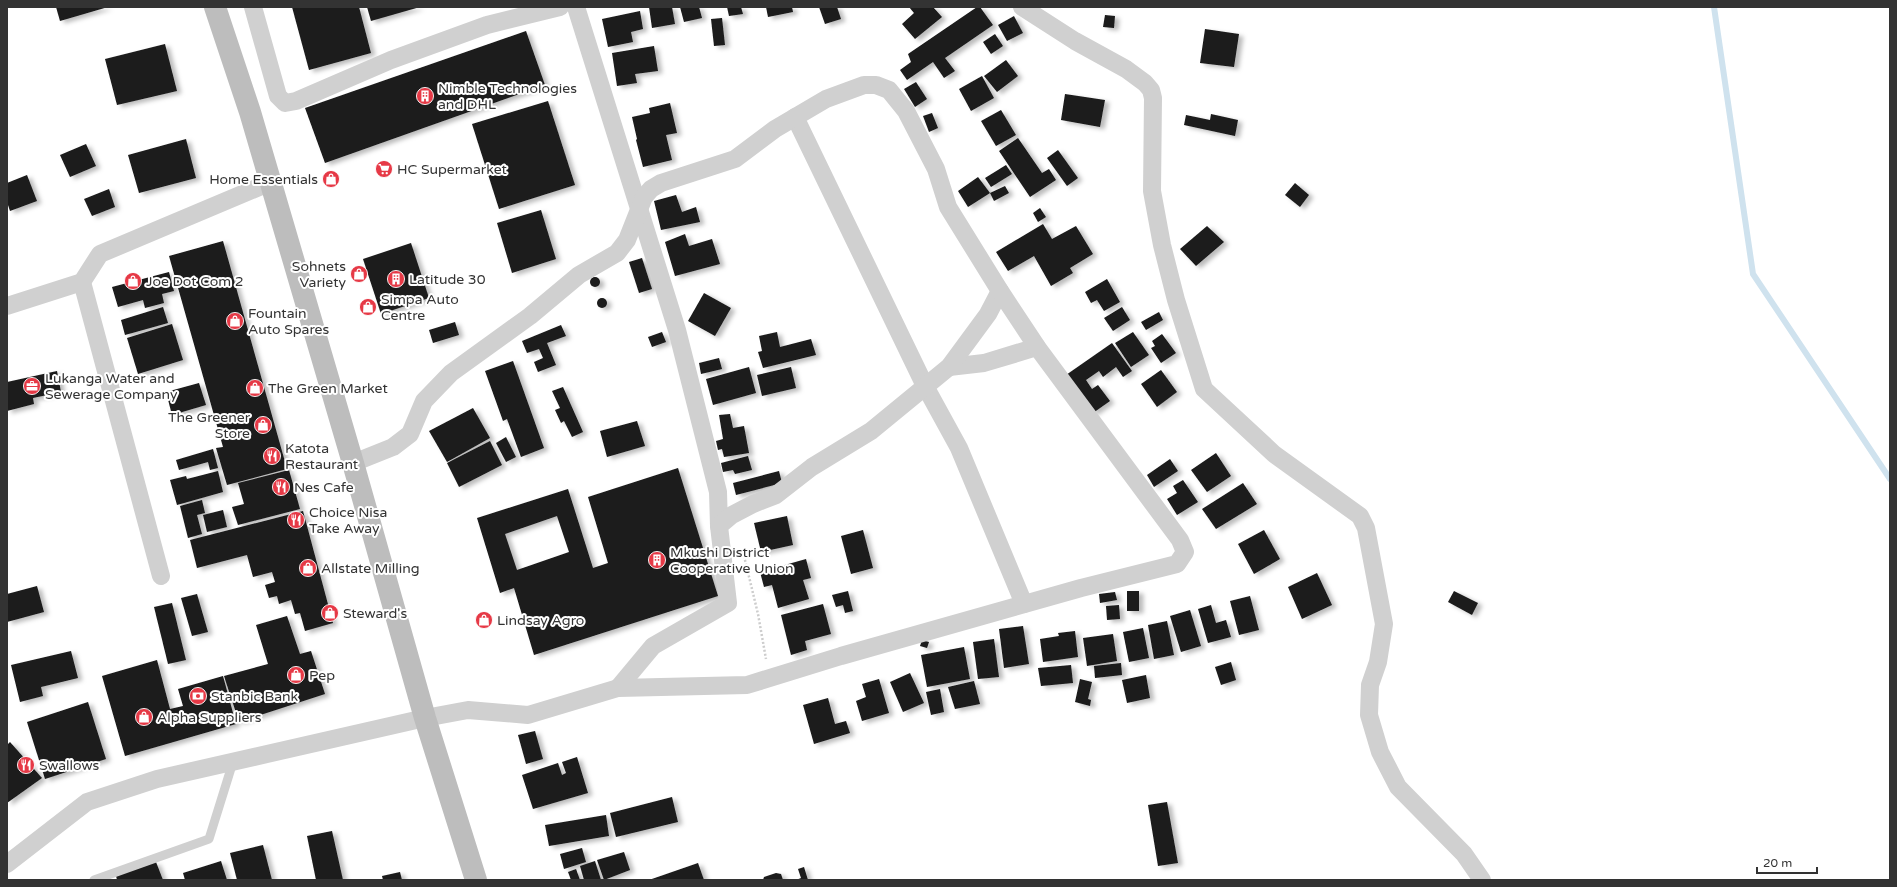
<svg xmlns="http://www.w3.org/2000/svg" width="1897" height="887" font-family="'Varela Round',sans-serif">
  <defs>
    <filter id="shadow"><feDropShadow dx="4.5" dy="2.5" stdDeviation="2" flood-color="#0004"/></filter>
  </defs>
  <rect width="100%" height="100%" fill="#fff"/>
  <g fill="none" stroke-linecap="round" stroke-linejoin="round">
    <path stroke="#cfe2ee" stroke-width="6" d="M1714 7 1753 274 1890 479"/>
  </g>
  <g fill="#1a1a1a" fill-rule="evenodd" filter="url(#shadow)">
    <path d="M56 7H108L60 21Z"/>
    <path d="M292 7H359L371 53 309 70Z"/>
    <path d="M367 7H420L371 21Z"/>
    <path d="M649 7H672L675 24 652 28Z"/>
    <path d="M680 7H699L702 18 684 22Z"/>
    <path d="M727 7H741L743 14 729 16Z"/>
    <path d="M766 7H792L793 12 768 17Z"/>
    <path d="M819 7H837L841 19 825 24Z"/>
    <path d="M909 7H933L942 17 915 39 902 24 914 13Z"/>
    <path d="M977 7H980L993 25 945 58 955 71 944 78 933 62 907 80 900 70 911 62 908 54Z"/>
    <path d="M640 11 643 29 631 32 633 42 608 47 602 19Z"/>
    <path d="M1105 15 1115 16 1114 28 1103 27Z"/>
    <path d="M1014 16 1023 33 1007 41 998 25Z"/>
    <path d="M722 18 725 45 714 46 711 19Z"/>
    <path d="M1205 29 1239 34 1234 67 1200 63Z"/>
    <path d="M526 31 545 85 325 163 305 108Z"/>
    <path d="M995 34 1003 46 991 54 983 42Z"/>
    <path d="M165 44 177 91 117 105 105 59Z"/>
    <path d="M654 46 658 71 635 74 637 83 617 86 612 53Z"/>
    <path d="M1006 60 1018 76 997 92 984 76Z"/>
    <path d="M982 76 994 98 971 111 959 89Z"/>
    <path d="M916 82 927 99 915 107 904 89Z"/>
    <path d="M1065 94 1105 100 1100 127 1061 120Z"/>
    <path d="M548 101 575 185 499 209 472 124Z"/>
    <path d="M670 103 677 133 666 135 672 160 643 167 636 140 637 139 632 117 650 113 649 108Z"/>
    <path d="M1001 110 1016 135 996 146 981 121Z"/>
    <path d="M932 113 938 128 929 132 923 116Z"/>
    <path d="M1211 114 1238 120 1235 136 1184 125 1186 115 1210 120Z"/>
    <path d="M1018 138 1042 173 1049 169 1056 180 1030 197 999 151Z"/>
    <path d="M186 139 196 178 139 193 128 155Z"/>
    <path d="M86 144 96 166 70 177 60 155Z"/>
    <path d="M1058 150 1078 178 1067 186 1047 158Z"/>
    <path d="M1006 165 1012 174 991 187 985 178Z"/>
    <path d="M27 175 37 201 10 211 7 202V183Z"/>
    <path d="M978 177 990 193 1005 186 1009 193 994 201 990 193 968 207 958 191Z"/>
    <path d="M1295 183 1309 195 1300 207 1285 195Z"/>
    <path d="M109 189 115 207 92 216 84 199Z"/>
    <path d="M676 195 682 212 696 207 700 222 661 230 654 201Z"/>
    <path d="M1040 208 1046 217 1038 222 1033 213Z"/>
    <path d="M541 210 556 259 512 273 497 223Z"/>
    <path d="M1043 224 1052 239 1076 226 1093 254 1070 268 1073 273 1051 286 1034 256 1008 271 996 252Z"/>
    <path d="M1207 226 1224 242 1196 266 1180 249Z"/>
    <path d="M685 234 689 246 712 239 720 264 675 276 665 242Z"/>
    <path d="M223 241 287 469 227 485 216 448 223 447 169 256Z"/>
    <path d="M411 243 429 298 381 314 363 259Z"/>
    <path d="M642 258 652 289 639 293 629 262Z"/>
    <path d="M169 272 174 291 162 294 164 303 145 308 143 300 118 307 112 287Z"/>
    <circle cx="595" cy="282" r="5"/>
    <path d="M1107 279 1120 302 1104 311 1097 300 1091 303 1085 292Z"/>
    <path d="M704 293 731 308 715 336 688 321Z"/>
    <circle cx="602" cy="303" r="5"/>
    <path d="M163 307 168 323 125 335 121 320Z"/>
    <path d="M1122 307 1130 320 1113 331 1104 318Z"/>
    <path d="M1159 312 1163 320 1146 330 1141 322Z"/>
    <path d="M455 322 459 335 433 343 429 330Z"/>
    <path d="M172 324 183 360 138 374 127 338Z"/>
    <path d="M561 325 566 336 547 343 556 365 538 372 534 362 543 358 539 349 527 353 522 341Z"/>
    <path d="M662 332 666 342 652 347 648 337Z"/>
    <path d="M777 332 780 347 811 339 816 355 763 368 758 352 762 351 759 336Z"/>
    <path d="M1133 332 1149 355 1131 367 1115 343Z"/>
    <path d="M1162 334 1176 353 1161 363 1151 348 1155 346 1152 341Z"/>
    <path d="M1112 343 1132 371 1123 377 1116 367 1103 377 1099 371 1086 380 1092 389 1098 385 1110 401 1093 413 1066 375Z"/>
    <path d="M719 358 722 369 701 374 699 363Z"/>
    <path d="M513 361 544 448 521 457 507 419 503 421 485 371Z"/>
    <path d="M749 367 756 393 713 405 706 379Z"/>
    <path d="M791 367 796 388 762 396 757 375Z"/>
    <path d="M1161 370 1177 392 1157 407 1141 384Z"/>
    <path d="M57 371 61 392 33 398 34 404 7 411V382Z"/>
    <path d="M199 383 206 405 172 415 166 392Z"/>
    <path d="M563 387 583 432 572 437 564 421 561 423 555 410 560 408 552 391Z"/>
    <path d="M473 408 490 438 447 462 429 431Z"/>
    <path d="M730 414 733 428 744 426 749 453 724 457 722 449 718 450 716 441 723 439 719 415Z"/>
    <path d="M637 421 645 446 607 457 600 431Z"/>
    <path d="M506 437 516 457 506 462 496 443Z"/>
    <path d="M490 441 502 465 459 487 447 463Z"/>
    <path d="M213 449 218 468 210 470 208 462 179 470 176 460Z"/>
    <path d="M1216 453 1231 476 1207 492 1191 470Z"/>
    <path d="M748 456 752 470 735 474 733 470 723 472 721 463Z"/>
    <path d="M1170 459 1178 471 1154 487 1147 475Z"/>
    <path d="M678 468 718 596 534 655 514 588 500 593 477 518 568 489 593 568 608 563 588 497ZM557 516 569 552 517 570 505 534Z"/>
    <path d="M289 470 300 509 238 525 232 507 244 504 238 483Z"/>
    <path d="M218 471 223 492 177 505 170 480 186 476 187 479Z"/>
    <path d="M779 471 782 483 736 495 733 483Z"/>
    <path d="M1183 480 1198 502 1177 515 1167 499 1177 493 1173 486Z"/>
    <path d="M1243 483 1257 504 1216 529 1202 509Z"/>
    <path d="M202 500 205 513 197 515 202 534 188 538 180 506Z"/>
    <path d="M223 510 227 527 207 532 203 515Z"/>
    <path d="M303 511 333 623 305 631 300 613 295 614 291 600 279 604 277 596 269 598 265 585 275 582 272 572 253 577 247 555 197 568 190 540Z"/>
    <path d="M787 516 793 545 761 552 754 523Z"/>
    <path d="M863 530 873 568 851 574 841 536Z"/>
    <path d="M1264 530 1280 559 1254 574 1238 544Z"/>
    <path d="M806 559 811 578 803 580 809 599 778 608 772 585 764 587 760 572Z"/>
    <path d="M1317 573 1332 605 1302 619 1288 587Z"/>
    <path d="M37 586 44 612 7 622V594Z"/>
    <path d="M848 591 853 611 845 613 843 605 836 607 832 595Z"/>
    <rect x="1127" y="591" width="12" height="20"/>
    <path d="M1454 591 1478 603 1472 615 1448 602Z"/>
    <path d="M1115 592 1117 600 1100 603 1099 594Z"/>
    <path d="M197 594 208 632 192 636 181 598Z"/>
    <path d="M1250 596 1259 630 1239 635 1230 601Z"/>
    <path d="M172 603 186 660 168 664 154 607Z"/>
    <path d="M823 604 831 634 805 641 807 650 791 655 781 615Z"/>
    <path d="M1119 605 1120 619 1107 620 1106 606Z"/>
    <path d="M1211 605 1216 623 1226 620 1231 637 1208 643 1198 609Z"/>
    <path d="M1190 610 1201 646 1181 652 1170 616Z"/>
    <path d="M287 616 300 654 311 651 325 694 239 722 224 676 268 664 256 625Z"/>
    <path d="M1167 621 1174 655 1154 659 1148 625Z"/>
    <path d="M1023 626 1029 664 1004 668 999 629Z"/>
    <path d="M1143 628 1149 658 1129 662 1123 632Z"/>
    <path d="M1075 631 1078 657 1043 662 1040 639 1059 636 1058 633Z"/>
    <path d="M1113 634 1117 661 1087 666 1083 638Z"/>
    <path d="M994 639 999 677 978 679 973 642Z"/>
    <path d="M922 640 929 642 927 648 920 646Z"/>
    <path d="M964 647 970 679 927 687 921 655Z"/>
    <path d="M71 651 78 678 41 687 43 696 20 702 11 665Z"/>
    <path d="M157 660 170 709 183 706 178 689 223 676 236 724 125 756 102 676Z"/>
    <path d="M1231 662 1236 680 1221 685 1215 667Z"/>
    <path d="M1121 663 1122 675 1095 678 1094 666Z"/>
    <path d="M1071 665 1073 683 1041 686 1038 668Z"/>
    <path d="M910 673 924 703 903 712 890 682Z"/>
    <path d="M1146 675 1150 698 1127 703 1122 680Z"/>
    <path d="M879 679 889 713 862 721 856 701 866 697 862 684Z"/>
    <path d="M1080 679 1092 682 1088 699 1091 700 1090 706 1075 702Z"/>
    <path d="M974 681 980 704 955 709 948 687Z"/>
    <path d="M940 689 944 712 931 715 926 692Z"/>
    <path d="M828 698 835 724 846 721 850 733 814 744 803 705Z"/>
    <path d="M88 702 106 759 45 779 27 722Z"/>
    <path d="M535 731 543 759 526 764 518 735Z"/>
    <path d="M10 742 42 778 7 803V745Z"/>
    <path d="M577 757 588 793 533 809 522 775 558 763 562 775 566 773 562 762Z"/>
    <path d="M672 797 678 822 616 837 610 813Z"/>
    <path d="M1167 802 1178 863 1158 866 1148 805Z"/>
    <path d="M606 815 609 836 549 846 545 825Z"/>
    <path d="M332 831 343 880H316L307 836Z"/>
    <path d="M263 845 272 880H237L230 853Z"/>
    <path d="M582 848 586 862 564 869 560 854Z"/>
    <path d="M624 852 630 870 604 880 597 860Z"/>
    <path d="M221 861 227 880H185L183 873Z"/>
    <path d="M595 861 601 880H584L580 866Z"/>
    <path d="M156 862 163 880H117L116 876Z"/>
    <path d="M698 863 704 880H649Z"/>
    <path d="M804 867 808 880H796L801 878 798 869Z"/>
    <path d="M576 869 580 880H571L568 872Z"/>
    <path d="M400 872 402 880H383L382 876Z"/>
    <path d="M776 873 781 874 783 880H763L764 877Z"/>
  </g>
  <g fill="none" stroke-linecap="round" stroke-linejoin="round">
    <path stroke="#cdcdcd" stroke-width="2.5" stroke-dasharray="2 2" stroke-linecap="butt" d="M744 556 758 614 766 659"/>
    <path stroke="#d0d0d0" stroke-width="9" d="M94 880 209 839 233 762"/>
    <g stroke="#d0d0d0" stroke-width="18">
      <path d="M253 7 278 96 285 103 296 101 391 60 487 25 560 7"/>
      <path d="M576 7 677 330 718 492 719 526"/>
      <path d="M1022 7 1075 41 1126 69 1145 83 1151 90 1153 98 1152 191 1162 245 1176 300 1204 389 1274 454 1360 516 1366 528 1384 624 1378 662 1370 685 1369 715 1380 752 1398 787 1464 854 1482 880"/>
      <path d="M795 117 925 386 959 448 1024 604"/>
      <path d="M82 282 161 576"/>
      <path d="M7 306 82 282 100 254 271 182"/>
      <path d="M949 367 984 363 1037 347"/>
      <path d="M618 688 653 646 728 603 719 526 732 515 753 504 776 495 812 467 871 431 949 367 988 314 1000 291"/>
      <path d="M7 864 87 802 157 779 425 718 468 710 528 715 618 688 747 685 841 656 1081 588 1177 564 1185 552 1180 540 1037 347 1000 291 948 207 936 169 906 111 889 90 876 85H864L826 99 775 129 735 159 661 183 651 189 644 197 627 240 617 253 579 275 530 316 451 373 424 401 410 434 393 447 353 463"/>
    </g>
    <path stroke="#bdbdbd" stroke-width="22" d="M215 7 250 112 353 463 425 718 476 880"/>
  </g>
  <defs>
    <g id="building-disc" transform="scale(0.9)"><circle r="9.5" fill="#e63946" stroke="#fff"/><path d="M-4-6H4V6H1V3H-1V6H-4ZM-2.5-4.3h1.7v1.8h-1.7ZM.8-4.3h1.7v1.8H.8ZM-2.5-1h1.7V.8h-1.7ZM.8-1h1.7V.8H.8Z" fill="#fff"/></g>
    <g id="supermarket-disc" transform="scale(0.9)"><circle r="9.5" fill="#e63946" stroke="#fff"/><path d="M-6-5.5h2.5l.6 2H6L4.5 2H-2.5L-4.4-4H-6ZM-1.5 3.2a1.3 1.3 0 1 0 .1 0ZM3 3.2a1.3 1.3 0 1 0 .1 0Z" fill="#fff"/></g>
    <g id="shop-disc" transform="scale(0.9)"><circle r="9.5" fill="#e63946" stroke="#fff"/><path d="M-5-2.5h2.3a2.7 3.5 0 0 1 5.4 0H5L5.5 6h-11ZM-1.5-2.5h3a1.5 2.3 0 0 0-3 0Z" fill="#fff"/></g>
    <g id="office-disc" transform="scale(0.9)"><circle r="9.5" fill="#e63946" stroke="#fff"/><path d="M-6-3h4V-5.5h4V-3h4V5H-6ZM-1-4.5V-3h2v-1.5ZM-6 0V1H6V0Z" fill="#fff"/></g>
    <g id="restaurant-disc" transform="scale(0.9)"><circle r="9.5" fill="#e63946" stroke="#fff"/><path d="M-5-6h1v4h1v-4h1v4h1v-4h1v5L-1.5 .5V6h-2V.5L-5-1ZM5-6V6H3V1.5H1.5Q1.5-4 5-6Z" fill="#fff"/></g>
    <g id="bank-disc" transform="scale(0.9)"><circle r="9.5" fill="#e63946" stroke="#fff"/><path d="M-6-4H6V4H-6ZM0-2.3a2.3 2.3 0 1 0 0 4.6a2.3 2.3 0 1 0 0-4.6Z" fill="#fff"/></g>
  </defs>
  <g fill-rule="evenodd">
    <use href="#building-disc" x="425" y="96"/>
    <use href="#supermarket-disc" x="384" y="169"/>
    <use href="#shop-disc" x="331" y="179"/>
    <use href="#shop-disc" x="359" y="274"/>
    <use href="#building-disc" x="396" y="279"/>
    <use href="#shop-disc" x="133" y="281"/>
    <use href="#shop-disc" x="368" y="307"/>
    <use href="#shop-disc" x="235" y="321"/>
    <use href="#office-disc" x="32" y="386"/>
    <use href="#shop-disc" x="255" y="388"/>
    <use href="#shop-disc" x="263" y="425"/>
    <use href="#restaurant-disc" x="272" y="456"/>
    <use href="#restaurant-disc" x="281" y="487"/>
    <use href="#restaurant-disc" x="296" y="520"/>
    <use href="#building-disc" x="657" y="560"/>
    <use href="#shop-disc" x="308" y="568"/>
    <use href="#shop-disc" x="330" y="613"/>
    <use href="#shop-disc" x="484" y="620"/>
    <use href="#shop-disc" x="296" y="675"/>
    <use href="#bank-disc" x="198" y="696"/>
    <use href="#shop-disc" x="144" y="717"/>
    <use href="#restaurant-disc" x="26" y="765"/>
  </g>
  <g text-anchor="middle" stroke-width="4" stroke-linejoin="round" paint-order="stroke">
    <g font-size="14" fill="#333" stroke="#fff" text-anchor="start">
      <text x="438" y="93">Nimble Technologies<tspan x="438" dy="16">and DHL</tspan></text>
      <text x="397" y="174">HC Supermarket</text>
      <text x="318" y="184" text-anchor="end">Home Essentials</text>
      <text x="346" y="271" text-anchor="end">Sohnets<tspan x="346" dy="16">Variety</tspan></text>
      <text x="409" y="284">Latitude 30</text>
      <text x="146" y="286">Joe Dot Com 2</text>
      <text x="381" y="304">Simpa Auto<tspan x="381" dy="16">Centre</tspan></text>
      <text x="248" y="318">Fountain<tspan x="248" dy="16">Auto Spares</tspan></text>
      <text x="45" y="383">Lukanga Water and<tspan x="45" dy="16">Sewerage Company</tspan></text>
      <text x="268" y="393">The Green Market</text>
      <text x="250" y="422" text-anchor="end">The Greener<tspan x="250" dy="16">Store</tspan></text>
      <text x="285" y="453">Katota<tspan x="285" dy="16">Restaurant</tspan></text>
      <text x="294" y="492">Nes Cafe</text>
      <text x="309" y="517">Choice Nisa<tspan x="309" dy="16">Take Away</tspan></text>
      <text x="670" y="557">Mkushi District<tspan x="670" dy="16">Cooperative Union</tspan></text>
      <text x="321" y="573">Allstate Milling</text>
      <text x="343" y="618">Steward's</text>
      <text x="497" y="625">Lindsay Agro</text>
      <text x="309" y="680">Pep</text>
      <text x="211" y="701">Stanbic Bank</text>
      <text x="157" y="722">Alpha Suppliers</text>
      <text x="39" y="770">Swallows</text>
    </g>
  </g>
  <rect width="1897" height="887" fill="none" stroke="#333333" stroke-width="16"/>
  <path d="M1757 867v6h60v-6" fill="none" stroke="#333333" stroke-width="2"/>
  <text x="1763" y="867" font-size="12" fill="#333333" stroke="#ffffff" stroke-width="3" paint-order="stroke">20 m</text>
</svg>
